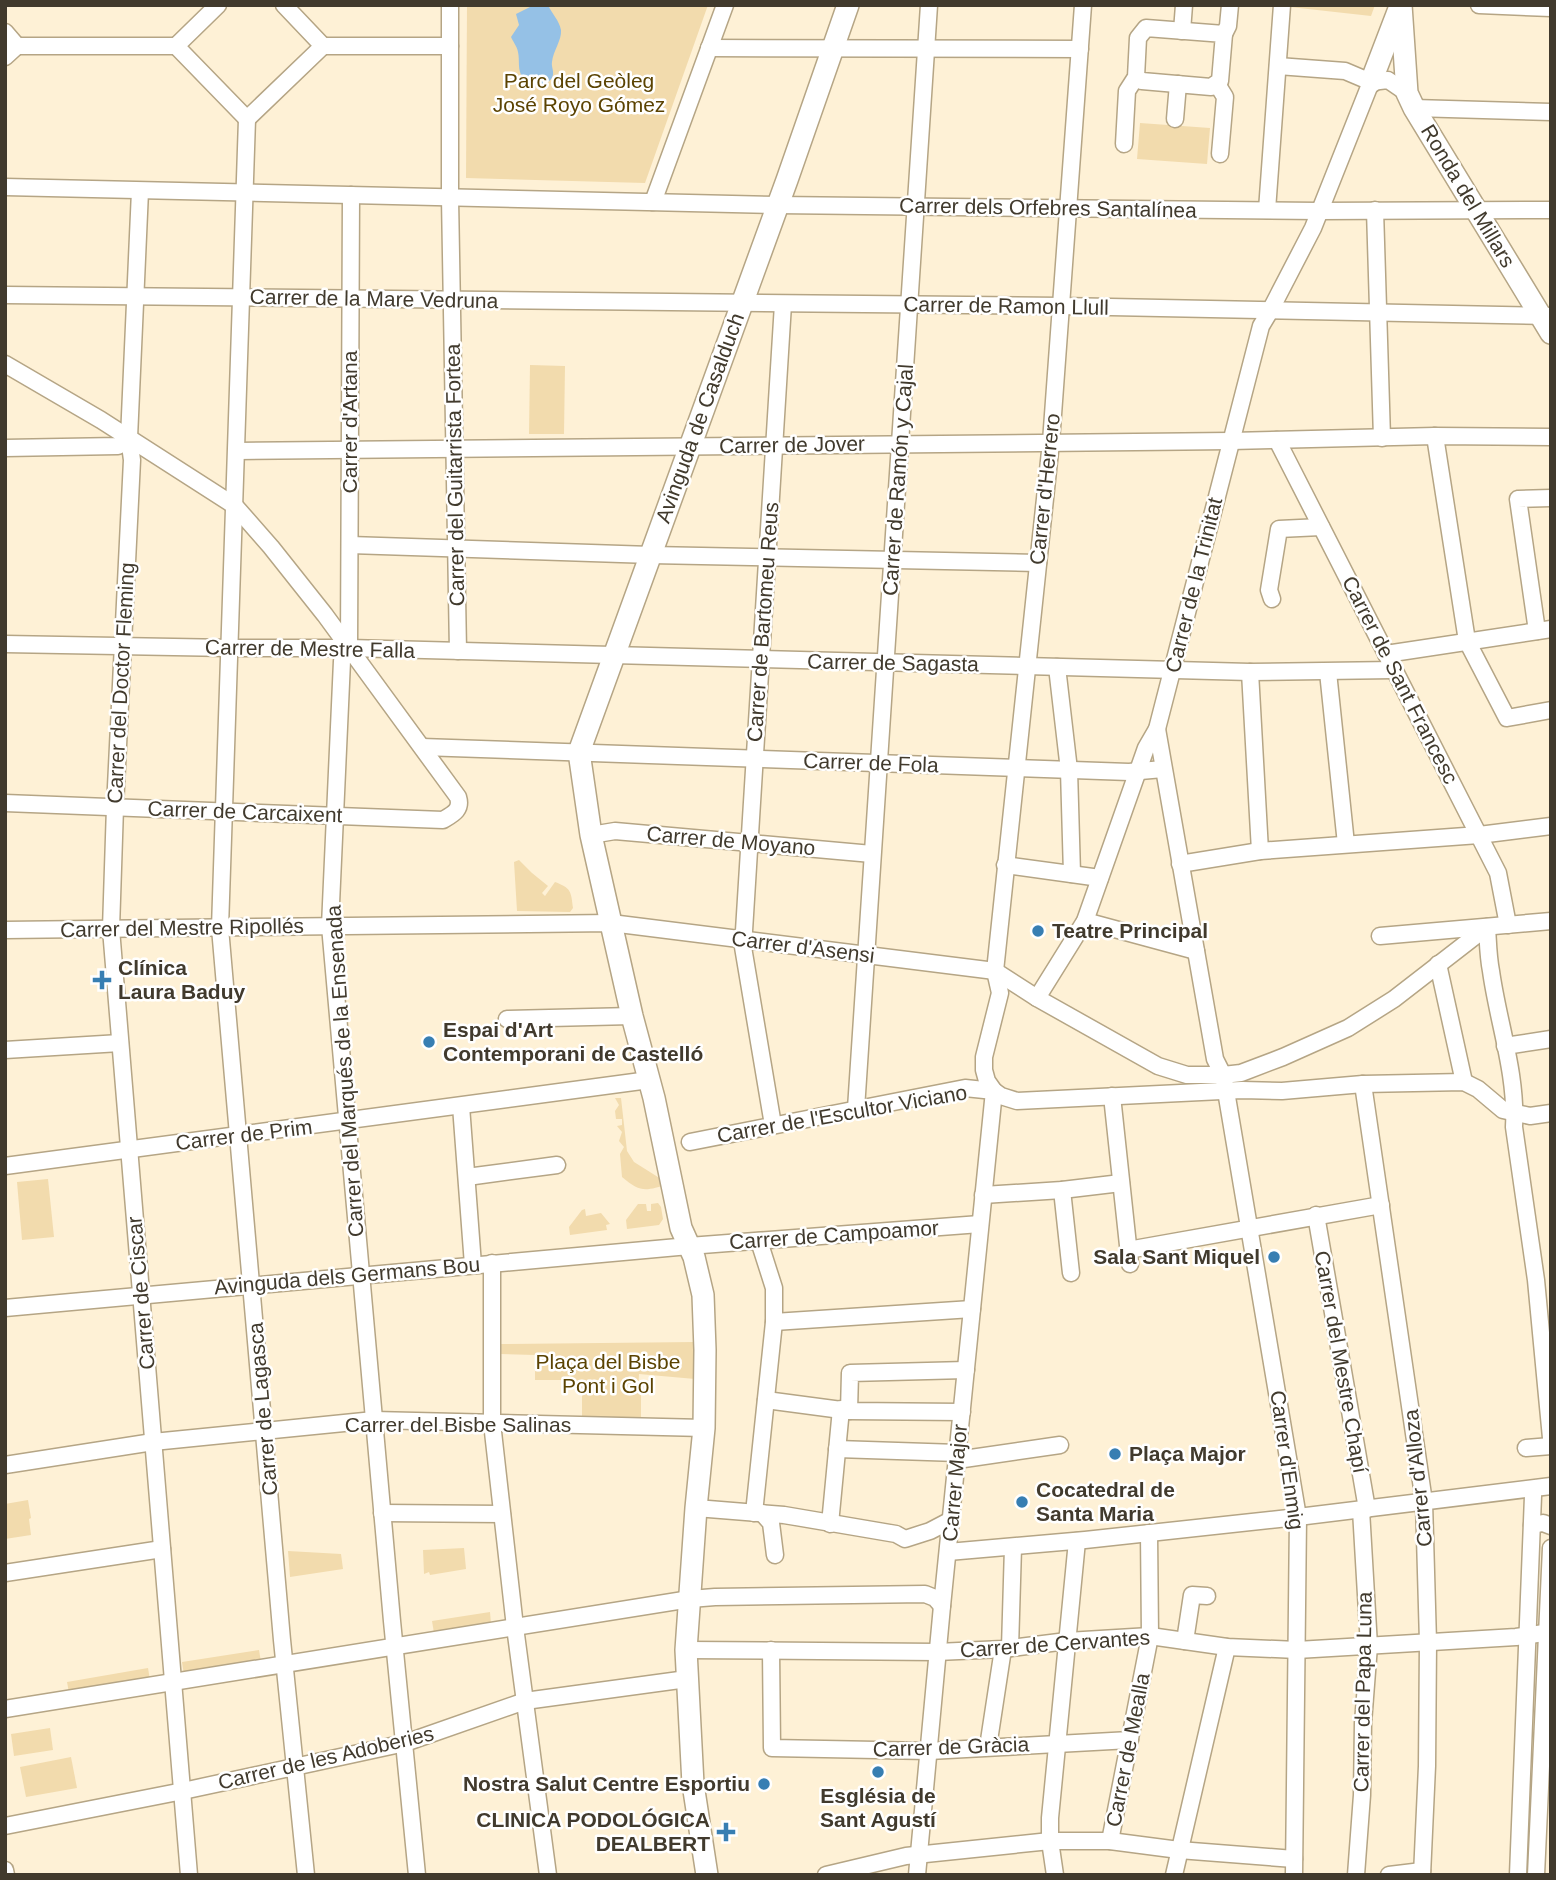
<svg xmlns="http://www.w3.org/2000/svg" width="1556" height="1880" font-family="Helvetica,sans-serif">
  <rect width="100%" height="100%" fill="#fef1d6"/>
  <g fill="#f2dbad">
    <path d="M467 5H708L645 183 466 178Z"/>
    <path d="M1290 5H1375L1371 16 1290 7Z"/>
    <path d="M1140 123 1210 128 1207 164 1137 159Z"/>
    <path d="M530 365 565 366 564 434H529Z"/>
    <path d="M519 860 532 873 548 886 542 893 545 896 555 882C571 888 571 891 573 908L570 912 517 911 514 862Z"/>
    <path d="M615 1098H621L627 1151 634 1162 669 1184C645 1191 641 1193 622 1177L620 1154 624 1147 619 1141 622 1132 617 1126 622 1125V1119H616L615 1111 619 1105Z"/>
    <path d="M48 1179 54 1237 22 1240 17 1182Z"/>
    <path d="M658 1203 661 1207 663 1219 659 1225 627 1229 626 1220 638 1204H646L647 1211H651V1204Z"/>
    <path d="M585 1209 586 1216 601 1213 610 1224 606 1225 607 1230 570 1235 569 1227 582 1210Z"/>
    <path d="M695 1342V1379L639 1374 638 1392 641 1393V1421L582 1417V1388H571L570 1380H535V1355L500 1354 501 1344Z"/>
    <path d="M28 1500 31 1518 29 1519 31 1535 5 1539V1504Z"/>
    <path d="M464 1548 466 1569 430 1575 429 1572 424 1574 423 1550Z"/>
    <path d="M288 1551 341 1554 343 1569 290 1577Z"/>
    <path d="M490 1612 491 1624 434 1633 432 1621Z"/>
    <path d="M259 1650 261 1662 184 1675 182 1662Z"/>
    <path d="M148 1668 150 1680 69 1693 67 1682Z"/>
    <path d="M50 1728 53 1750 14 1756 11 1734Z"/>
    <path d="M71 1757 77 1788 26 1797 20 1767Z"/>
  </g>
  <path fill="#95c1e6" d="M534 5H548C552 14 559 20 561 30 562 40 553 51 552 62 551 67 555 72 552 78 546 87 529 86 523 78 517 70 520 61 518 52 517 46 513 42 511 37L519 25 516 14Z"/>
  <g fill="none" stroke-linecap="round" stroke-linejoin="round">
    <g stroke="#b5a585" stroke-width="19">
      <g id="minor">
        <path d="M218 5 176 46 247 119 323 46 284 5"/>
        <path d="M450 5V198L458 651"/>
        <path d="M1083 5 1051 442 995 971 1000 993 984 1057V1070L987 1081 994 1091 1001 1096 1017 1101 1242 1090 1282 1091 1363 1084 1464 1082 1478 1089 1503 1110 1530 1116 1551 1113"/>
        <path d="M1479 5 1551 8"/>
        <path d="M1182 31 1184 5"/>
        <path d="M5 32 17 46 5 57"/>
        <path d="M1224 34 1228 26 1230 5"/>
        <path d="M17 46H176"/>
        <path d="M323 46H450"/>
        <path d="M709 48 1080 49"/>
        <path d="M1278 66 1345 71 1371 82"/>
        <path d="M1371 82 1388 80 1407 93"/>
        <path d="M1217 84 1225 97 1220 154"/>
        <path d="M1414 108 1551 112"/>
        <path d="M247 119 220 928 282 1640 306 1875"/>
        <path d="M1175 119 1178 84"/>
        <path d="M1124 144 1127 91 1136 77 1138 38 1146 28 1224 34 1220 81 1211 87 1142 81 1136 77"/>
        <path d="M5 187 777 205 1319 211 1551 210"/>
        <path d="M140 191 129 438 132 460 115 807 111 929 189 1875"/>
        <path d="M351 195 349 648 342 661 330 926 392 1621 417 1875"/>
        <path d="M653 202 725 5"/>
        <path d="M1267 210 1282 5"/>
        <path d="M1375 210 1382 438"/>
        <path d="M5 295 1061 306 1550 316"/>
        <path d="M5 364 101 420 235 506 271 547 325 615 458 797C462 810 453 814 443 820L5 803"/>
        <path d="M1435 436 1467 641 1507 718 1551 710"/>
        <path d="M1277 440 1498 873 1508 925"/>
        <path d="M5 448 118 446 129 438"/>
        <path d="M237 451 1231 441 1435 436 1551 437"/>
        <path d="M350 545 651 555 1038 563"/>
        <path d="M1272 599 1269 590 1279 529 1321 527"/>
        <path d="M1537 631 1518 499 1551 498"/>
        <path d="M5 644 230 648H349L1250 672 1394 670"/>
        <path d="M1386 654 1551 629"/>
        <path d="M1057 667 1069 770 1072 874"/>
        <path d="M1250 672 1260 851"/>
        <path d="M1328 672 1346 844"/>
        <path d="M1157 729 1215 1059 1223 1075 1226 1091 1298 1517 1294 1875"/>
        <path d="M422 747 1129 772 1163 769"/>
        <path d="M591 835 615 831 872 854"/>
        <path d="M1180 864 1260 851 1479 835 1551 826"/>
        <path d="M1005 865 1100 878"/>
        <path d="M1085 921 1196 951"/>
        <path d="M1487 927C1488 941 1488 956 1491 971 1498 1022 1517 1074 1514 1127L1536 1280 1551 1438"/>
        <path d="M5 930 611 923 995 971 1037 998 1158 1066 1187 1075H1223L1241 1073 1283 1057 1348 1028 1394 999 1487 927"/>
        <path d="M1380 936 1551 921"/>
        <path d="M1438 964 1464 1082"/>
        <path d="M1037 998 1085 921 1146 748 1157 729 1261 326 1270 311 1313 228 1371 82"/>
        <path d="M507 1019 632 1016"/>
        <path d="M1505 1046 1551 1039"/>
        <path d="M5 1050 120 1043"/>
        <path d="M1363 1084 1424 1502 1428 1642 1427 1766 1422 1875"/>
        <path d="M1112 1096 1130 1264"/>
        <path d="M461 1106 473 1265"/>
        <path d="M856 1109 929 5"/>
        <path d="M773 1125 743 947 783 304"/>
        <path d="M690 1142 965 1088 994 1091"/>
        <path d="M5 1166 649 1080"/>
        <path d="M467 1177 557 1165"/>
        <path d="M1062 1190 1071 1273"/>
        <path d="M983 1195 1062 1190 1121 1183"/>
        <path d="M1316 1215 1367 1509"/>
        <path d="M1128 1250 1381 1205"/>
        <path d="M492 1263V1423L515 1627 548 1875"/>
        <path d="M5 1308 689 1246 980 1224"/>
        <path d="M774 1322 972 1309"/>
        <path d="M766 1400 849 1411 962 1412"/>
        <path d="M849 1411 850 1373 966 1370"/>
        <path d="M1526 1448 1551 1446"/>
        <path d="M837 1449 958 1453"/>
        <path d="M957 1460 1060 1445"/>
        <path d="M5 1465 153 1442 374 1420 704 1428"/>
        <path d="M696 1508 784 1515 896 1534 905 1539 930 1531 951 1520"/>
        <path d="M382 1513 502 1514"/>
        <path d="M754 1513 774 1322V1288L759 1241"/>
        <path d="M762 1513 771 1523 775 1555"/>
        <path d="M830 1524 841 1409"/>
        <path d="M1532 1525 1543 1523 1551 1526"/>
        <path d="M948 1552 1085 1540 1298 1517 1551 1486"/>
        <path d="M5 1573 162 1549"/>
        <path d="M1185 1641 1192 1595 1207 1596"/>
        <path d="M1010 1648 1013 1547"/>
        <path d="M686 1650 937 1652 1003 1649 1067 1641 1150 1636 1227 1647 1297 1650 1516 1637 1551 1632"/>
        <path d="M771 1650 772 1748 929 1751 1130 1740"/>
        <path d="M5 1709 690 1599 715 1597 925 1594 935 1598 942 1606"/>
        <path d="M988 1747 1003 1649"/>
        <path d="M5 1826 183 1791 405 1743 525 1701 687 1679"/>
        <path d="M1110 1841 1150 1636 1149 1533"/>
        <path d="M5 1870 6 1875"/>
        <path d="M826 1875 906 1856 1050 1841H1110L1179 1850 1294 1859"/>
        <path d="M917 1875 942 1606 994 1091"/>
        <path d="M1055 1875 1050 1841V1818L1077 1541"/>
        <path d="M1174 1875 1227 1647"/>
        <path d="M1356 1875 1362 1795 1363 1723 1369 1646 1361 1510"/>
        <path d="M1389 1875 1422 1871"/>
        <path d="M1518 1875 1533 1496 1532 1489"/>
        <path d="M1536 1875 1551 1548"/>
      </g>
    </g>
    <g stroke="#b5a585" stroke-width="24">
      <g id="major">
        <path d="M1401 5 1407 93 1414 108 1551 333"/>
        <path d="M1371 82 1399 9"/>
        <path d="M707 1875 693 1784 686 1650 696 1508 704 1428 705 1350 703 1295 694 1257 681 1228 654 1098 632 1016 591 835 579 752 787 180 848 5"/>
      </g>
    </g>
    <use href="#minor" stroke="#fff" stroke-width="16"/>
    <use href="#major" stroke="#fff" stroke-width="21"/>
  </g>
  <g fill="#377eb2" stroke="#fff" stroke-width="2.5">
    <circle cx="1038" cy="931" r="7"/>
    <path d="M98.5 969.5h7v7h7v7h-7v7h-7v-7h-7v-7h7z"/>
    <circle cx="429" cy="1042" r="7"/>
    <circle cx="1274" cy="1257" r="7"/>
    <circle cx="1115" cy="1454" r="7"/>
    <circle cx="1022" cy="1502" r="7"/>
    <circle cx="878" cy="1772" r="7"/>
    <circle cx="764" cy="1784" r="7"/>
    <path d="M722.5 1821.5h7v7h7v7h-7v7h-7v-7h-7v-7h7z"/>
  </g>
  <g text-anchor="middle" stroke-width="5" stroke-linejoin="round" paint-order="stroke">
    <g font-size="21" fill="#5b4302" stroke="#fff">
      <text x="579" y="88">Parc del Geòleg<tspan x="579" dy="24">José Royo Gómez</tspan></text>
      <text x="608" y="1369">Plaça del Bisbe<tspan x="608" dy="24">Pont i Gol</tspan></text>
    </g>
    <g font-size="21" fill="#413a2d" stroke="#fff">
      <text transform="translate(1468 196) rotate(59)" y="7">Ronda del Millars</text>
      <text transform="translate(1048 208) rotate(1)" y="7">Carrer dels Orfebres Santalínea</text>
      <text transform="translate(374 299) rotate(1)" y="7">Carrer de la Mare Vedruna</text>
      <text transform="translate(1006 306) rotate(1)" y="7">Carrer de Ramon Llull</text>
      <text transform="translate(700 418) rotate(-70)" y="7">Avinguda de Casalduch</text>
      <text transform="translate(350 422) rotate(-90)" y="7">Carrer d'Artana</text>
      <text transform="translate(792 445) rotate(-1)" y="7">Carrer de Jover</text>
      <text transform="translate(455 475) rotate(-91)" y="7">Carrer del Guitarrista Fortea</text>
      <text transform="translate(898 480) rotate(-86)" y="7">Carrer de Ramón y Cajal</text>
      <text transform="translate(1045 489) rotate(-84)" y="7">Carrer d'Herrero</text>
      <text transform="translate(1194 585) rotate(-76)" y="7">Carrer de la Trinitat</text>
      <text transform="translate(763 622) rotate(-86)" y="7">Carrer de Bartomeu Reus</text>
      <text transform="translate(310 649) rotate(1)" y="7">Carrer de Mestre Falla</text>
      <text transform="translate(893 663) rotate(1)" y="7">Carrer de Sagasta</text>
      <text transform="translate(1400 680) rotate(63)" y="7">Carrer de Sant Francesc</text>
      <text transform="translate(121 683) rotate(-87)" y="7">Carrer del Doctor Fleming</text>
      <text transform="translate(871 763) rotate(2)" y="7">Carrer de Fola</text>
      <text transform="translate(245 812) rotate(2)" y="7">Carrer de Carcaixent</text>
      <text transform="translate(731 841) rotate(5)" y="7">Carrer de Moyano</text>
      <text transform="translate(182 928) rotate(-1)" y="7">Carrer del Mestre Ripollés</text>
      <text transform="translate(803 947) rotate(7)" y="7">Carrer d'Asensi</text>
      <text transform="translate(345 1071) rotate(-94)" y="7">Carrer del Marqués de la Ensenada</text>
      <text transform="translate(842 1114) rotate(-10)" y="7">Carrer de l'Escultor Viciano</text>
      <text transform="translate(244 1135) rotate(-7)" y="7">Carrer de Prim</text>
      <text transform="translate(834 1235) rotate(-4)" y="7">Carrer de Campoamor</text>
      <text transform="translate(347 1276) rotate(-5)" y="7">Avinguda dels Germans Bou</text>
      <text transform="translate(141 1293) rotate(-95)" y="7">Carrer de Ciscar</text>
      <text transform="translate(1341 1362) rotate(80)" y="7">Carrer del Mestre Chapí</text>
      <text transform="translate(263 1409) rotate(-95)" y="7">Carrer de Lagasca</text>
      <text x="458" y="1432">Carrer del Bisbe Salinas</text>
      <text transform="translate(1287 1460) rotate(82)" y="7">Carrer d'Enmig</text>
      <text transform="translate(1418 1478) rotate(-96)" y="7">Carrer d'Alloza</text>
      <text transform="translate(955 1483) rotate(-85)" y="7">Carrer Major</text>
      <text transform="translate(1055 1644) rotate(-4)" y="7">Carrer de Cervantes</text>
      <text transform="translate(1363 1692) rotate(-89)" y="7">Carrer del Papa Luna</text>
      <text transform="translate(951 1747) rotate(-2)" y="7">Carrer de Gràcia</text>
      <text transform="translate(1128 1750) rotate(-79)" y="7">Carrer de Mealla</text>
      <text transform="translate(326 1758) rotate(-13)" y="7">Carrer de les Adoberies</text>
    </g>
    <g font-size="21" font-weight="bold" fill="#413a2d" stroke="#fff" text-anchor="start">
      <text x="1052" y="938">Teatre Principal</text>
      <text x="118" y="975">Clínica<tspan x="118" dy="24">Laura Baduy</tspan></text>
      <text x="443" y="1037">Espai d'Art<tspan x="443" dy="24">Contemporani de Castelló</tspan></text>
      <text x="1260" y="1264" text-anchor="end">Sala Sant Miquel</text>
      <text x="1129" y="1461">Plaça Major</text>
      <text x="1036" y="1497">Cocatedral de<tspan x="1036" dy="24">Santa Maria</tspan></text>
      <text x="750" y="1791" text-anchor="end">Nostra Salut Centre Esportiu</text>
      <text x="878" y="1803" text-anchor="middle">Església de<tspan x="878" dy="24">Sant Agustí</tspan></text>
      <text x="710" y="1827" text-anchor="end">CLINICA PODOLÓGICA<tspan x="710" dy="24">DEALBERT</tspan></text>
    </g>
  </g>
  <rect width="1556" height="1880" fill="none" stroke="#413a2d" stroke-width="14"/>
</svg>
